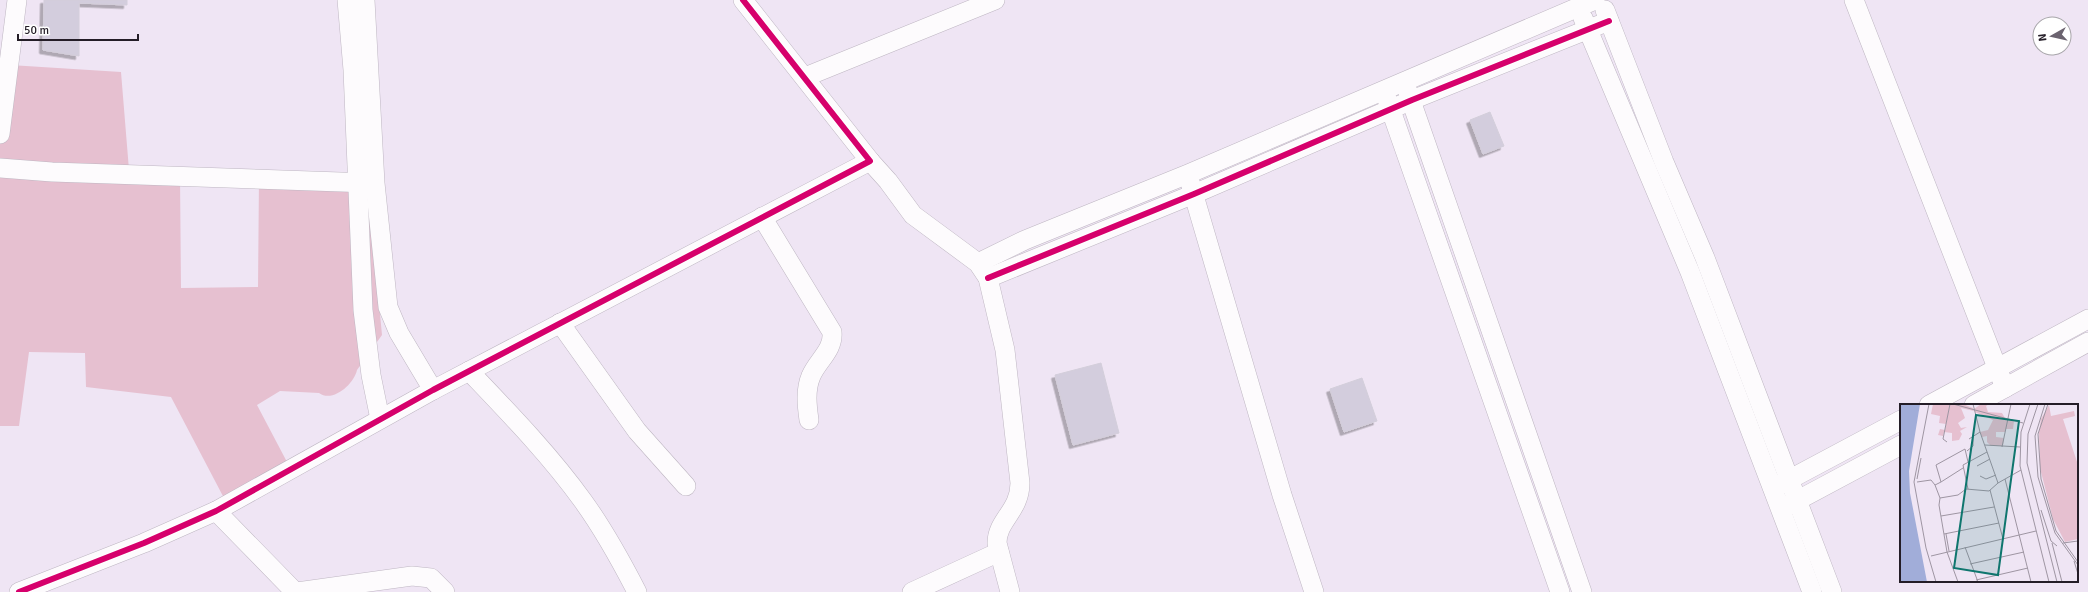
<svg xmlns="http://www.w3.org/2000/svg" width="2088" height="592" font-family="Signika,sans-serif">
  <defs>
    <filter id="shadow"><feDropShadow dx="-3.5" dy="3.5" stdDeviation="0" flood-color="#0004"/></filter>
  </defs>
  <rect width="100%" height="100%" fill="#efe5f4"/>
  <path fill="#e6c0d0" d="M10 65 121 72 129 170 180 176 181 288 258 287 259 177H367L382 335 357 370C354 384 333 403 319 393L280 391 257 405 287 462 225 500 171 397 86 387 85 353 29 352 19 426H0V134Z"/>
  <g fill="#d3cddd" stroke="#d3ceda" filter="url(#shadow)">
    <path d="M44 0H127V5L79 3V56L43 50Z"/>
    <path d="M1490 112 1504 146 1483 154 1470 120Z"/>
    <path d="M1101 363 1119 433 1073 445 1055 375Z"/>
    <path d="M1362 378 1377 421 1344 432 1330 389Z"/>
  </g>
  <g fill="none" stroke-linecap="round" stroke-linejoin="round">
    <g stroke="#beb6c2" stroke-width="20">
      <g id="minor">
        <path d="M347 0 353 70 363 310 371 375 380 419"/>
        <path d="M365 0 375 183 388 307 399 333 433 390"/>
        <path d="M1854 0 2005 388"/>
        <path d="M1605 10 1664 162 1705 258 1832 592"/>
        <path d="M1583 18 1690 272 1812 592"/>
        <path d="M805 77 995 0"/>
        <path d="M1407 89 1582 592"/>
        <path d="M1387 99 1560 592"/>
        <path d="M0 134 17 0"/>
        <path d="M870 161 888 181 913 215 978 263 988 278 1005 350 1020 483C1020 511 997 520 997 543L1010 592"/>
        <path d="M0 168 52 172 370 183"/>
        <path d="M1190 182 1282 495 1314 592"/>
        <path d="M762 217 832 332C834 350 817 361 811 376 805 390 807 406 809 420"/>
        <path d="M978 263 1025 240 1188 174 1595 0"/>
        <path d="M988 278 1194 194 1412 100 1609 21"/>
        <path d="M560 323 637 431 686 486"/>
        <path d="M469 371C509 413 549 454 583 501 604 530 621 561 637 592"/>
        <path d="M1929 405 2088 319"/>
        <path d="M1974 405 2088 342"/>
        <path d="M1779 485 1901 420"/>
        <path d="M1787 506 1901 445"/>
        <path d="M216 511 295 592"/>
        <path d="M19 592 144 543 216 511 433 390 870 161 743 0"/>
        <path d="M297 592 412 576 431 578 445 592"/>
        <path d="M912 592 999 552"/>
      </g>
    </g>
    <use href="#minor" stroke="#fdfbfd" stroke-width="19"/>
    <g stroke="#fff" stroke-width="8">
      <g id="cycleway">
        <path d="M988 278 1194 194 1412 100 1609 21"/>
        <path d="M19 592 144 543 216 511 433 390 870 161 743 0"/>
      </g>
    </g>
    <use href="#cycleway" stroke="#d6006c" stroke-width="6"/>
  </g>
  <g transform="translate(1900 404)">
    <rect width="178" height="178" fill="#efe5f4"/>
    <path d="M33 0H63L73 4 74 7 61 4 65 14 58 19 61 24 67 23 60 27 62 30 59 36 52 37V29L44 28 43 32 38 31 40 25 45 26 46 20 39 19 40 12 31 10ZM81 0H89L86 2 88 8 102 9 105 14 114 17 113 25H106L105 28H96V33L104 34 103 42H91L87 38V32L82 33 80 28 88 26 93 16 75 8 74 5ZM149 1 151 12 174 7 175 12 163 15 178 61V135L165 138 153 115 140 64 139 28 141 15Z" fill="#e6c0d0"/>
    <path d="M0 0H20L9 67 10 89 27 178H0Z" fill="#a1add9"/>
    <path fill="none" stroke="#9e95a2" stroke-width="1" d="M29 0 14 78 26 144 36 178M53 0 123 19M73 0 80 28 98 79 121 66M130 0 121 28 120 62 149 178M138 0 128 30 127 59 157 178M145 0 135 32 138 73 155 129 178 161M148 0 138 30 141 75 156 127 178 158M69 35 80 28M47 38 43 35 50 0M85 41 120 43M102 43 111 0M67 47 73 42V33M77 62 90 55M80 72 86 75 96 71M17 75 21 54M105 75 131 178M17 78 31 76 35 81 40 94 39 101 47 148 58 178M41 78 63 64M35 81 41 78 36 61 65 45 68 58M68 85 63 61 87 48M90 86 103 135M40 94 58 91 66 85 89 87 98 79M141 106 151 137 157 142M41 112 94 103M44 130 99 119M46 130 49 147M152 139 162 178M163 139 178 137M65 143 78 178M31 152 136 127M174 157 178 170M70 160 124 148M76 176 128 164"/>
    <path fill="#0f766e" fill-opacity="0.15" stroke="#0f766e" stroke-width="2" d="M76 11 119 17 98 171 54 164Z"/>
    <rect width="178" height="178" fill="none" stroke="#241d27" stroke-width="2"/>
  </g>
  <g transform="translate(2052 36) rotate(262)"><circle r="19" fill="#ffffff" stroke="#a7a5a9"/>
  <path d="M0-3L7 15L0 10L-7 15Z" fill="#6b636f"/>
  <text y="-6" font-size="11" font-weight="bold" text-anchor="middle" fill="#241d27">N</text>
  </g>
  <path d="M18 34v6h120v-6" fill="none" stroke="#241d27" stroke-width="2"/>
  <text x="24" y="34" font-size="12" fill="#241d27" stroke="#ffffff" stroke-width="3" paint-order="stroke">50 m</text>
</svg>
